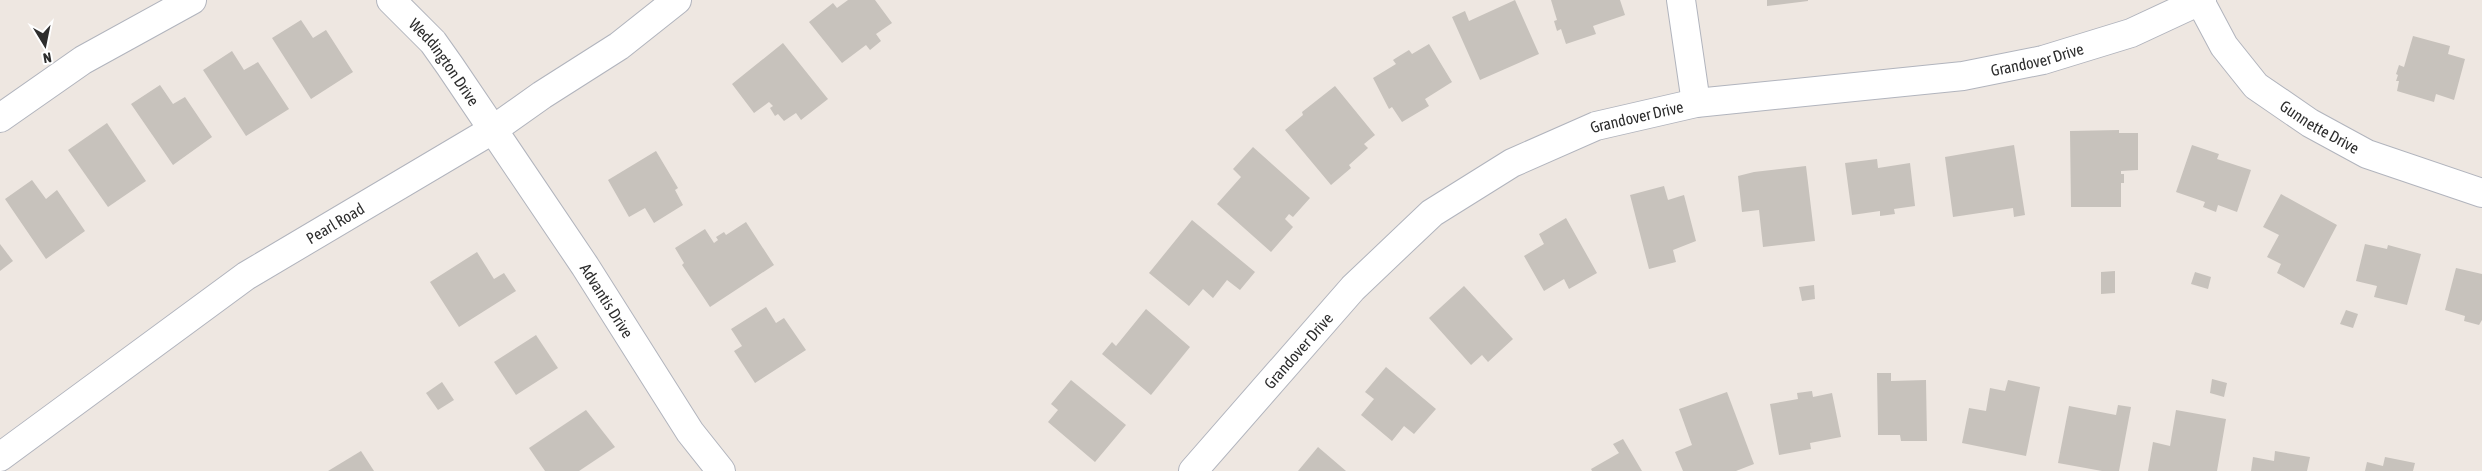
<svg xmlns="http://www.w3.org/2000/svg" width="2482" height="471" font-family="'Asap Condensed',sans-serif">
  <rect width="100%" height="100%" fill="#eee7e1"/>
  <g fill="#c7c2bc">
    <path d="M848 0H875L892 23 876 34 881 41 870 50 866 45 842 63 809 22 833 3 837 8Z"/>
    <path d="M1515 0 1539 54 1480 80 1452 17 1465 11 1469 21Z"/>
    <path d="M1551 0H1620L1625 15 1593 26 1596 34 1566 44 1561 29 1557 31 1554 21 1557 20Z"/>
    <path d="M1767 0H1808V1L1767 6Z"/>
    <path d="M301 20 313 38 326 30 353 72 311 99 272 38Z"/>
    <path d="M2413 36 2450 46 2448 54 2465 59 2454 100 2436 94 2434 102 2397 91 2399 81H2396L2398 75 2396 74 2399 65 2404 67Z"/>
    <path d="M783 43 828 99 801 120 796 113 784 121 778 114 775 116 770 108 773 106 769 102 754 113 732 84Z"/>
    <path d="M1429 44 1452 82 1425 99 1429 106 1402 122 1392 107 1389 109 1373 78 1396 64 1393 60 1396 58 1409 50 1412 54Z"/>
    <path d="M232 51 244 70 258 62 289 109 246 136 203 70Z"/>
    <path d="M160 85 173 104 185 97 212 137 173 165 131 104Z"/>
    <path d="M1335 86 1375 135 1364 144 1368 148 1349 165 1351 168 1331 185 1285 130 1303 115 1302 112Z"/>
    <path d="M107 123 146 181 108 207 68 150Z"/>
    <path d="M2119 130V133H2138V170L2121 171V174H2124V183H2121V207H2071L2070 131Z"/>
    <path d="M2014 145 2025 215 2014 217 2013 208 1953 217 1945 157Z"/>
    <path d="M2192 145 2219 154 2217 159 2251 170 2237 212 2218 205 2216 212 2203 207 2205 202 2176 192Z"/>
    <path d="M1253 147 1310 198 1293 217 1289 214 1285 219 1293 227 1271 252 1217 204 1241 177 1233 169Z"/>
    <path d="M656 151 678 188 675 190 683 205 654 223 645 208 629 217 608 180Z"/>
    <path d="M1877 159 1878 168 1910 163 1915 206 1894 209 1895 214 1880 216V211L1852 215 1845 163Z"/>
    <path d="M1806 166 1815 241 1763 247 1759 210 1742 212 1738 176 1754 172Z"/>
    <path d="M32 180 46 199 57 190 85 231 46 259 5 199Z"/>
    <path d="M1664 186 1668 200 1684 195 1696 241 1673 250 1676 262 1649 269 1630 195Z"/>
    <path d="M2281 194 2337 225 2304 288 2277 273 2281 264 2267 257 2279 235 2263 227Z"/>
    <path d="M1566 218 1597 273 1569 289 1564 279 1544 291 1524 256 1544 244 1539 234Z"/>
    <path d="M1192 220 1255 272 1240 290 1227 280 1213 298 1203 289 1189 306 1149 273Z"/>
    <path d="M746 222 774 265 710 307 682 265 684 263 675 248 705 229 714 243 718 240 716 237 724 232 726 235Z"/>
    <path d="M0 244 13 261 0 271Z"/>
    <path d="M2365 244 2387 249 2388 245 2421 254 2407 305 2374 297 2377 286 2356 281Z"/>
    <path d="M477 252 494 279 504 273 516 291 459 327 430 282Z"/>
    <path d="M2456 268 2482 274V320L2479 325 2464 321 2465 316 2445 310Z"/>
    <path d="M2115 271V293L2101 294V272Z"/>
    <path d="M2195 272 2211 277 2208 289 2191 284Z"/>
    <path d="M1814 285 1815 299 1802 301 1799 287Z"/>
    <path d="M1464 286 1513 339 1488 362 1482 355 1471 365 1429 318Z"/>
    <path d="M766 307 776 323 784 318 806 350 755 383 734 351 742 346 731 329Z"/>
    <path d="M1146 309 1190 347 1151 395 1102 354 1112 342 1116 346Z"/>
    <path d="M2346 310 2358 314 2353 328 2340 324Z"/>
    <path d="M536 335 558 368 516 395 494 362Z"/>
    <path d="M1386 367 1436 409 1414 434 1404 426 1392 441 1361 415 1374 399 1365 392Z"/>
    <path d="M1877 373H1891V381L1926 380 1927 441H1901L1900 435H1878Z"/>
    <path d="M2212 379 2227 383 2224 397 2210 393Z"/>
    <path d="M1071 380 1126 425 1095 462 1048 422 1058 410 1051 404Z"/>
    <path d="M2008 380 2040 387 2026 456 1962 443 1969 408 1986 411 1990 388 2005 391Z"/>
    <path d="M442 382 454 400 438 410 426 393Z"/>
    <path d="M1812 391 1813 397 1832 393 1841 437 1810 443 1811 449 1779 455 1770 404 1798 399 1797 393Z"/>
    <path d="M1727 392 1754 464 1736 471H1683L1675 452 1692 445 1679 409Z"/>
    <path d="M2118 405 2131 407 2119 471H2102L2058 463 2069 406 2116 415Z"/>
    <path d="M586 410 615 447 579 471H545L529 448Z"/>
    <path d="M2176 410 2226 419 2217 471H2148L2153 442 2170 446Z"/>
    <path d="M1623 439 1642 471H1592L1591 469 1619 453 1613 444Z"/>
    <path d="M1318 447 1346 471H1298Z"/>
    <path d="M361 451 374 471H328Z"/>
    <path d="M2275 451 2310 457 2307 471H2251L2253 457 2274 461Z"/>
    <path d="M2385 457 2415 463 2413 471H2365L2367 462 2383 466Z"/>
  </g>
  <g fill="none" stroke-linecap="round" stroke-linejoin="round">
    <g stroke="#b1b4bd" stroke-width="30">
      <g id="street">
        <path id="s1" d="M391 0 433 42 450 66 585 266 690 432 721 471"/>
        <path d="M1681 0 1696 103"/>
        <path id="s2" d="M2200 1 2224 46 2256 86 2310 123 2367 154 2482 193"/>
        <path d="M0 118 83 60 192 0"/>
        <path id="s3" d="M0 457 246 276 494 129 542 95 619 46 677 0"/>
        <path id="s4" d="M1193 471 1353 288 1432 213 1512 163 1596 126 1696 103 1963 76 2043 60 2131 33 2202 0"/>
      </g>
    </g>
    <use href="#street" stroke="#fff" stroke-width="28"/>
  </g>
  <g text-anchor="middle" stroke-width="4.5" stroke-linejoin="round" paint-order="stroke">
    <g font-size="16" fill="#2d2d2d" stroke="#fff">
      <text dy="6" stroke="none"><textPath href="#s4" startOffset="985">Grandover Drive</textPath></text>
      <text dy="6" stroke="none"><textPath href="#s1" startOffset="82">Weddington Drive</textPath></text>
      <text dy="6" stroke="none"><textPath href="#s4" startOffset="580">Grandover Drive</textPath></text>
      <text dy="6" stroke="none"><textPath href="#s2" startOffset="178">Gunnette Drive</textPath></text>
      <text dy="6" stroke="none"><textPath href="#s3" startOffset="409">Pearl Road</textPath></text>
      <text dy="6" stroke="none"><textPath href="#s1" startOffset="371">Advantis Drive</textPath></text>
      <text dy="6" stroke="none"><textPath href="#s4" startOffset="160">Grandover Drive</textPath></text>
    </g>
  </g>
  <g transform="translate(45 45) rotate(170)" stroke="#ffffff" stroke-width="4" paint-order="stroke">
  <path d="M0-4L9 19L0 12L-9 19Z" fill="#2d2d2d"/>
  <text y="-8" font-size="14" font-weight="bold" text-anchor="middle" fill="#2d2d2d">N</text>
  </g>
</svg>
